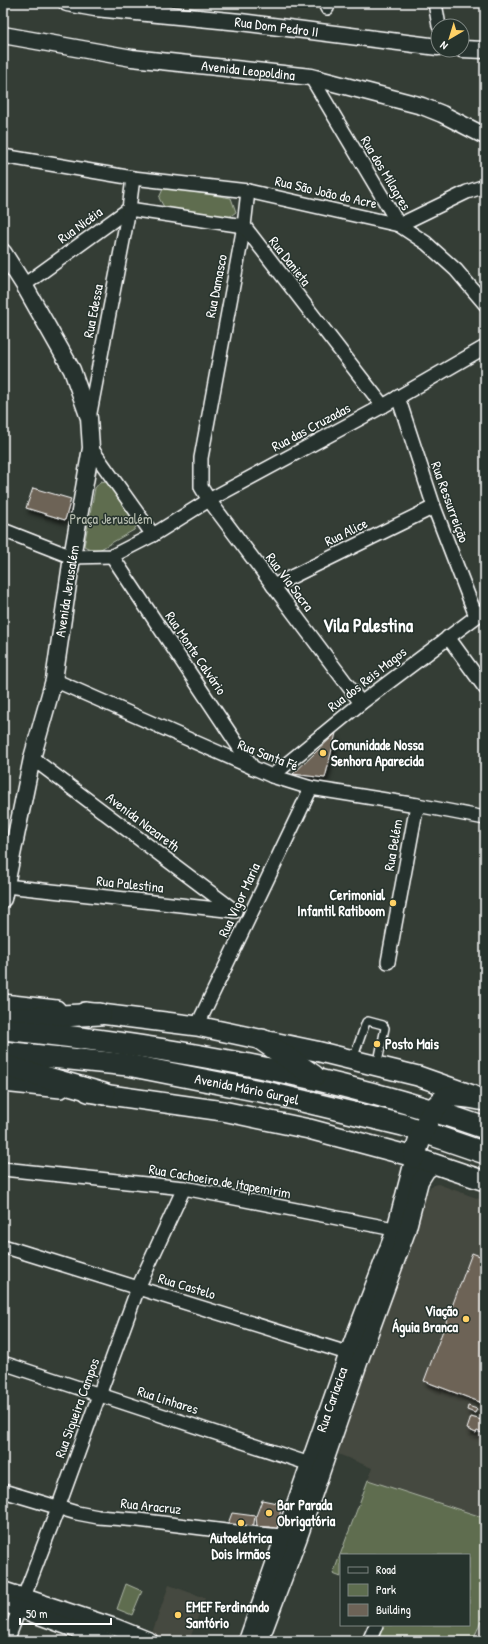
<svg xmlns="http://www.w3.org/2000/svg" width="488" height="1644" font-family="'Patrick Hand',sans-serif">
  <defs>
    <filter id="shadow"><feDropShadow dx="2.5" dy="4.5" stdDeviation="2" flood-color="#0009"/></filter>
  </defs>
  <rect width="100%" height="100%" fill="#343d35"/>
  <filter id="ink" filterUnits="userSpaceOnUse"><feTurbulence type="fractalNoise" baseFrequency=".025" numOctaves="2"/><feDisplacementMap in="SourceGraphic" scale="8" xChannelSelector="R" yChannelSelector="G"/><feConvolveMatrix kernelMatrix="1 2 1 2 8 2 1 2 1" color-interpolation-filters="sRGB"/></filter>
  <g filter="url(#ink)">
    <g fill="#45483f">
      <path d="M438 1184 485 1201V1518L368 1480 372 1468 338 1454 426 1193 431 1186Z"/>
      <path d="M169 1585 205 1598 189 1641H173L152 1633Z"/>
      <path d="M485 1610V1641H473Z"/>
    </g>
    <g fill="#5e6d4f" stroke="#aeb6a7">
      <path d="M164 187 231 198 236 212 228 218 164 207 159 198Z"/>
      <path d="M101 481C117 483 130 510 138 523L134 530 99 550 90 549 84 546 95 488Z"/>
      <path d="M368 1480 485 1518V1610L473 1641H380L376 1638 381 1625H469V1555H341V1577L333 1574Z"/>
      <path d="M126 1584 142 1591 132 1615 117 1609Z"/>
    </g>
    <g fill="#6d6357" stroke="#fff" filter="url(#shadow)">
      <path d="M33 488 71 499 65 520 26 508Z"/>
      <path d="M336 733 325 778 293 774Z"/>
      <path d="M472 1253 485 1258V1404L424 1381Z"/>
      <path d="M468 1406 477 1409 475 1413 467 1410Z"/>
      <path d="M471 1417 485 1421 484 1434 477 1431 476 1433 467 1429Z"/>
      <path d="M262 1500 282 1504 277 1529 270 1527H257L256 1516Z"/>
      <path d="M232 1513 255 1516 253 1530 226 1529Z"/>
    </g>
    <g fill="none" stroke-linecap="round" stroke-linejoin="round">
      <g stroke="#fff" stroke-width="10">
        <path id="service" d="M353 1059 366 1022 368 1021 383 1025 385 1028 377 1066"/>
      </g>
      <g stroke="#fff" stroke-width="16">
        <g id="minor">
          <path d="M325 3 327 8"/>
          <path d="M435 3 439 26"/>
          <path d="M311 77 399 225 426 243 456 270 485 304"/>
          <path d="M3 156 133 178 248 191 399 225 467 192 485 186"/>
          <path d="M248 191 244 226 201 458V487L209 500 361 703"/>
          <path d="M129 209 244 226 383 406"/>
          <path d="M24 285 129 209"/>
          <path d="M398 397 434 507 476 616"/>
          <path d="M89 418 129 209 133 178"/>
          <path d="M91 448 153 535"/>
          <path d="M3 530 72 557 112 556 153 535 209 500 383 406 485 347"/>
          <path d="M112 556 253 768"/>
          <path d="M273 586 434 507"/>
          <path d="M448 637 485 688"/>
          <path d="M54 680 272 776 311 788 417 805 485 818"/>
          <path d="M32 758 235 911"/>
          <path d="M272 776 361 703 485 610"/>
          <path d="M6 886 235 911"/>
          <path d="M388 962 417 805"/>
          <path d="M197 1026 311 788"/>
          <path d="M3 1169 184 1188 404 1231"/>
          <path d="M3 1246 357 1356"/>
          <path d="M3 1363 319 1467"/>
          <path d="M3 1491 77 1513 98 1517 138 1520 226 1531 293 1537"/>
          <path d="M7 1641 58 1508 138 1288 184 1188"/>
          <path d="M369 1641 376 1625"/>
        </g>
      </g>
      <g stroke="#fff" stroke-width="19">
        <g id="tertiary">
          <path id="s1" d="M67 3 95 8 240 22 438 47"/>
          <path id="s2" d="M3 35 132 58 311 77 422 106 442 114 485 136"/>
          <path d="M462 49 485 50"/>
          <path d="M3 252 24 285 72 370 89 418 91 448 72 557 54 680 32 758 3 899"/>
          <path d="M3 1590 115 1627 150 1641"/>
          <path d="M3 1603 108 1641"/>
          <path id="s3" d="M247 1641 348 1353 395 1230 414 1157"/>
          <path d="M260 1641 299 1537 361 1357 407 1231 420 1181 427 1170 436 1164"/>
        </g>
      </g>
      <g stroke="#fff" stroke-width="22">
        <g id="secondary">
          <path d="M3 1004 56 1010"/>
          <path d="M85 1012 197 1026 316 1051 418 1076 472 1095"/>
          <path d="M3 1082 61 1088"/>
          <path d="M88 1092 223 1111 309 1129 414 1157 485 1181"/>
        </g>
      </g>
      <g stroke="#fff" stroke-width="24">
        <g id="primary">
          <path d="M4 1019 100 1014"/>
          <path d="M3 1029C166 1046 330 1074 485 1128"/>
          <path d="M262 1040 314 1076"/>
          <path id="s4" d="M3 1052 128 1065 265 1092 403 1125 485 1153"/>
          <path d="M3 1065 104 1094"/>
          <path d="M414 1157C420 1140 428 1108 446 1098 456 1093 474 1098 485 1100"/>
        </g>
      </g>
      <use href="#service" stroke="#26332d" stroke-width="7"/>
      <use href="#minor" stroke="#26332d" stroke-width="13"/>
      <use href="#tertiary" stroke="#26332d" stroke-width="16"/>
      <use href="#secondary" stroke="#26332d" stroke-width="19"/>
      <use href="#primary" stroke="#26332d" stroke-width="21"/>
    </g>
  </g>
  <g fill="#ffd166" stroke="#26332d" stroke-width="1.5">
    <circle cx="323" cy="753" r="4"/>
    <circle cx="393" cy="903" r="4"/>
    <circle cx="377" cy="1044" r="4"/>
    <circle cx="466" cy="1319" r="4"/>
    <circle cx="269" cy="1513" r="4"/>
    <circle cx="241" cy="1523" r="4"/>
    <circle cx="178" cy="1615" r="4"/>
  </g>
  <g text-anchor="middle" stroke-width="3" stroke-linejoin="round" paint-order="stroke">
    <g font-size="14" fill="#fff" stroke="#26332d">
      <text dy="5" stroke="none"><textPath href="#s1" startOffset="211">Rua Dom Pedro II</textPath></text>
      <text dy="5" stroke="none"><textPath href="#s2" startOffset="248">Avenida Leopoldina</textPath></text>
      <text transform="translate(386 173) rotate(59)" y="5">Rua dos Milagres</text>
      <text transform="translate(326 192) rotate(13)" y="5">Rua São João do Acre</text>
      <text transform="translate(80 225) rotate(-36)" y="5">Rua Nicéia</text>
      <text transform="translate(290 261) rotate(52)" y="5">Rua Danieta</text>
      <text transform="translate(216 286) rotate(-79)" y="5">Rua Damasco</text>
      <text transform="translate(93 311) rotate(-79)" y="5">Rua Edessa</text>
      <text transform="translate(311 427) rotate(-28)" y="5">Rua das Cruzadas</text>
      <text transform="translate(450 502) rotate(70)" y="5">Rua Ressurreição</text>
      <text transform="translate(346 532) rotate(-26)" y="5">Rua Alice</text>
      <text transform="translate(290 582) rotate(53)" y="5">Rua Via Sacra</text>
      <text transform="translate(67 591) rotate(-81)" y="5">Avenida Jerusalém</text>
      <text transform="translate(196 653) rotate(56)" y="5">Rua Monte Calvário</text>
      <text transform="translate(367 679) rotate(-38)" y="5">Rua dos Reis Magos</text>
      <text transform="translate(268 755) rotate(21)" y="5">Rua Santa Fé</text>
      <text transform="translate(143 822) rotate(37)" y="5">Avenida Nazareth</text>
      <text transform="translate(393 845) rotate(-80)" y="5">Rua Belém</text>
      <text transform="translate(130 884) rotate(6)" y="5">Rua Palestina</text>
      <text transform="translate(239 900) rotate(-65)" y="5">Rua Vigor Maria</text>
      <text dy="5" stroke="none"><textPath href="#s4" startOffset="247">Avenida Mário Gurgel</textPath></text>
      <text transform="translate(220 1181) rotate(10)" y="5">Rua Cachoeiro de Itapemirim</text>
      <text transform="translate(187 1286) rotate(17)" y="5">Rua Castelo</text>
      <text dy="5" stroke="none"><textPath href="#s3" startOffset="256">Rua Cariacica</textPath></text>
      <text transform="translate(168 1400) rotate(18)" y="5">Rua Linhares</text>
      <text transform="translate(77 1408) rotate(-70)" y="5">Rua Siqueira Campos</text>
      <text transform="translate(151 1506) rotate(6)" y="5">Rua Aracruz</text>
    </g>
    <g font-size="14" fill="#b7bdb0" stroke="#26332d">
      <text x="111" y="524">Praça Jerusalém</text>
    </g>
    <g font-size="14" font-weight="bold" fill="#fff" stroke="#26332d" text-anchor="start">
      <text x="331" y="750">Comunidade Nossa<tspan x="331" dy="16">Senhora Aparecida</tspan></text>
      <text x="385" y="900" text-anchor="end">Cerimonial<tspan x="385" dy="16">Infantil Ratiboom</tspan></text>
      <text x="385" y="1049">Posto Mais</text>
      <text x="458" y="1316" text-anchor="end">Viação<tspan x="458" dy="16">Águia Branca</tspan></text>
      <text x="277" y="1510">Bar Parada<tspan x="277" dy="16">Obrigatória</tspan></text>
      <text x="241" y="1543" text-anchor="middle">Autoelétrica<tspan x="241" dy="16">Dois Irmãos</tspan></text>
      <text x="186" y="1612">EMEF Ferdinando<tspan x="186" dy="16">Santório</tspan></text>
    </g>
    <g font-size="18" font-weight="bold" fill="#fff" stroke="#26332d">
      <text x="368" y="632">Vila Palestina</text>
    </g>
  </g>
  <rect width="488" height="1644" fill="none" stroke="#26332d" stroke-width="16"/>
  <rect x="8" y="8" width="472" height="1628" fill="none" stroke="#fff" stroke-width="1.5" filter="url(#ink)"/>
  <rect x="340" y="1554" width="130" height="72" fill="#26332d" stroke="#7d8581"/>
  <rect x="348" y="1567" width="20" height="6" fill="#26332d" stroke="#7d8581"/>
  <text x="376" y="1574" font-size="12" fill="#ffffff">Road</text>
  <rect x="348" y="1584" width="20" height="12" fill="#5e6d4f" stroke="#7d8581"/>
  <text x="376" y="1594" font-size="12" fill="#ffffff">Park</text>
  <rect x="348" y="1604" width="20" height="12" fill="#6d6357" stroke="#7d8581"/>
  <text x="376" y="1614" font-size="12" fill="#ffffff">Building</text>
  <g transform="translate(450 38) rotate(218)"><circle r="19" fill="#26332d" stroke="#7d8581"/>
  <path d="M0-3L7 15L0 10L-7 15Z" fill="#ffd166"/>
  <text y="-6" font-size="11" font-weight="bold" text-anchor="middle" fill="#ffffff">N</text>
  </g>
  <path d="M20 1618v6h91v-6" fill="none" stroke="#ffffff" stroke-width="2"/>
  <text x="26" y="1618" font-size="12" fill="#ffffff" stroke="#26332d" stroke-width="3" paint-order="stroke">50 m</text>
</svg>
